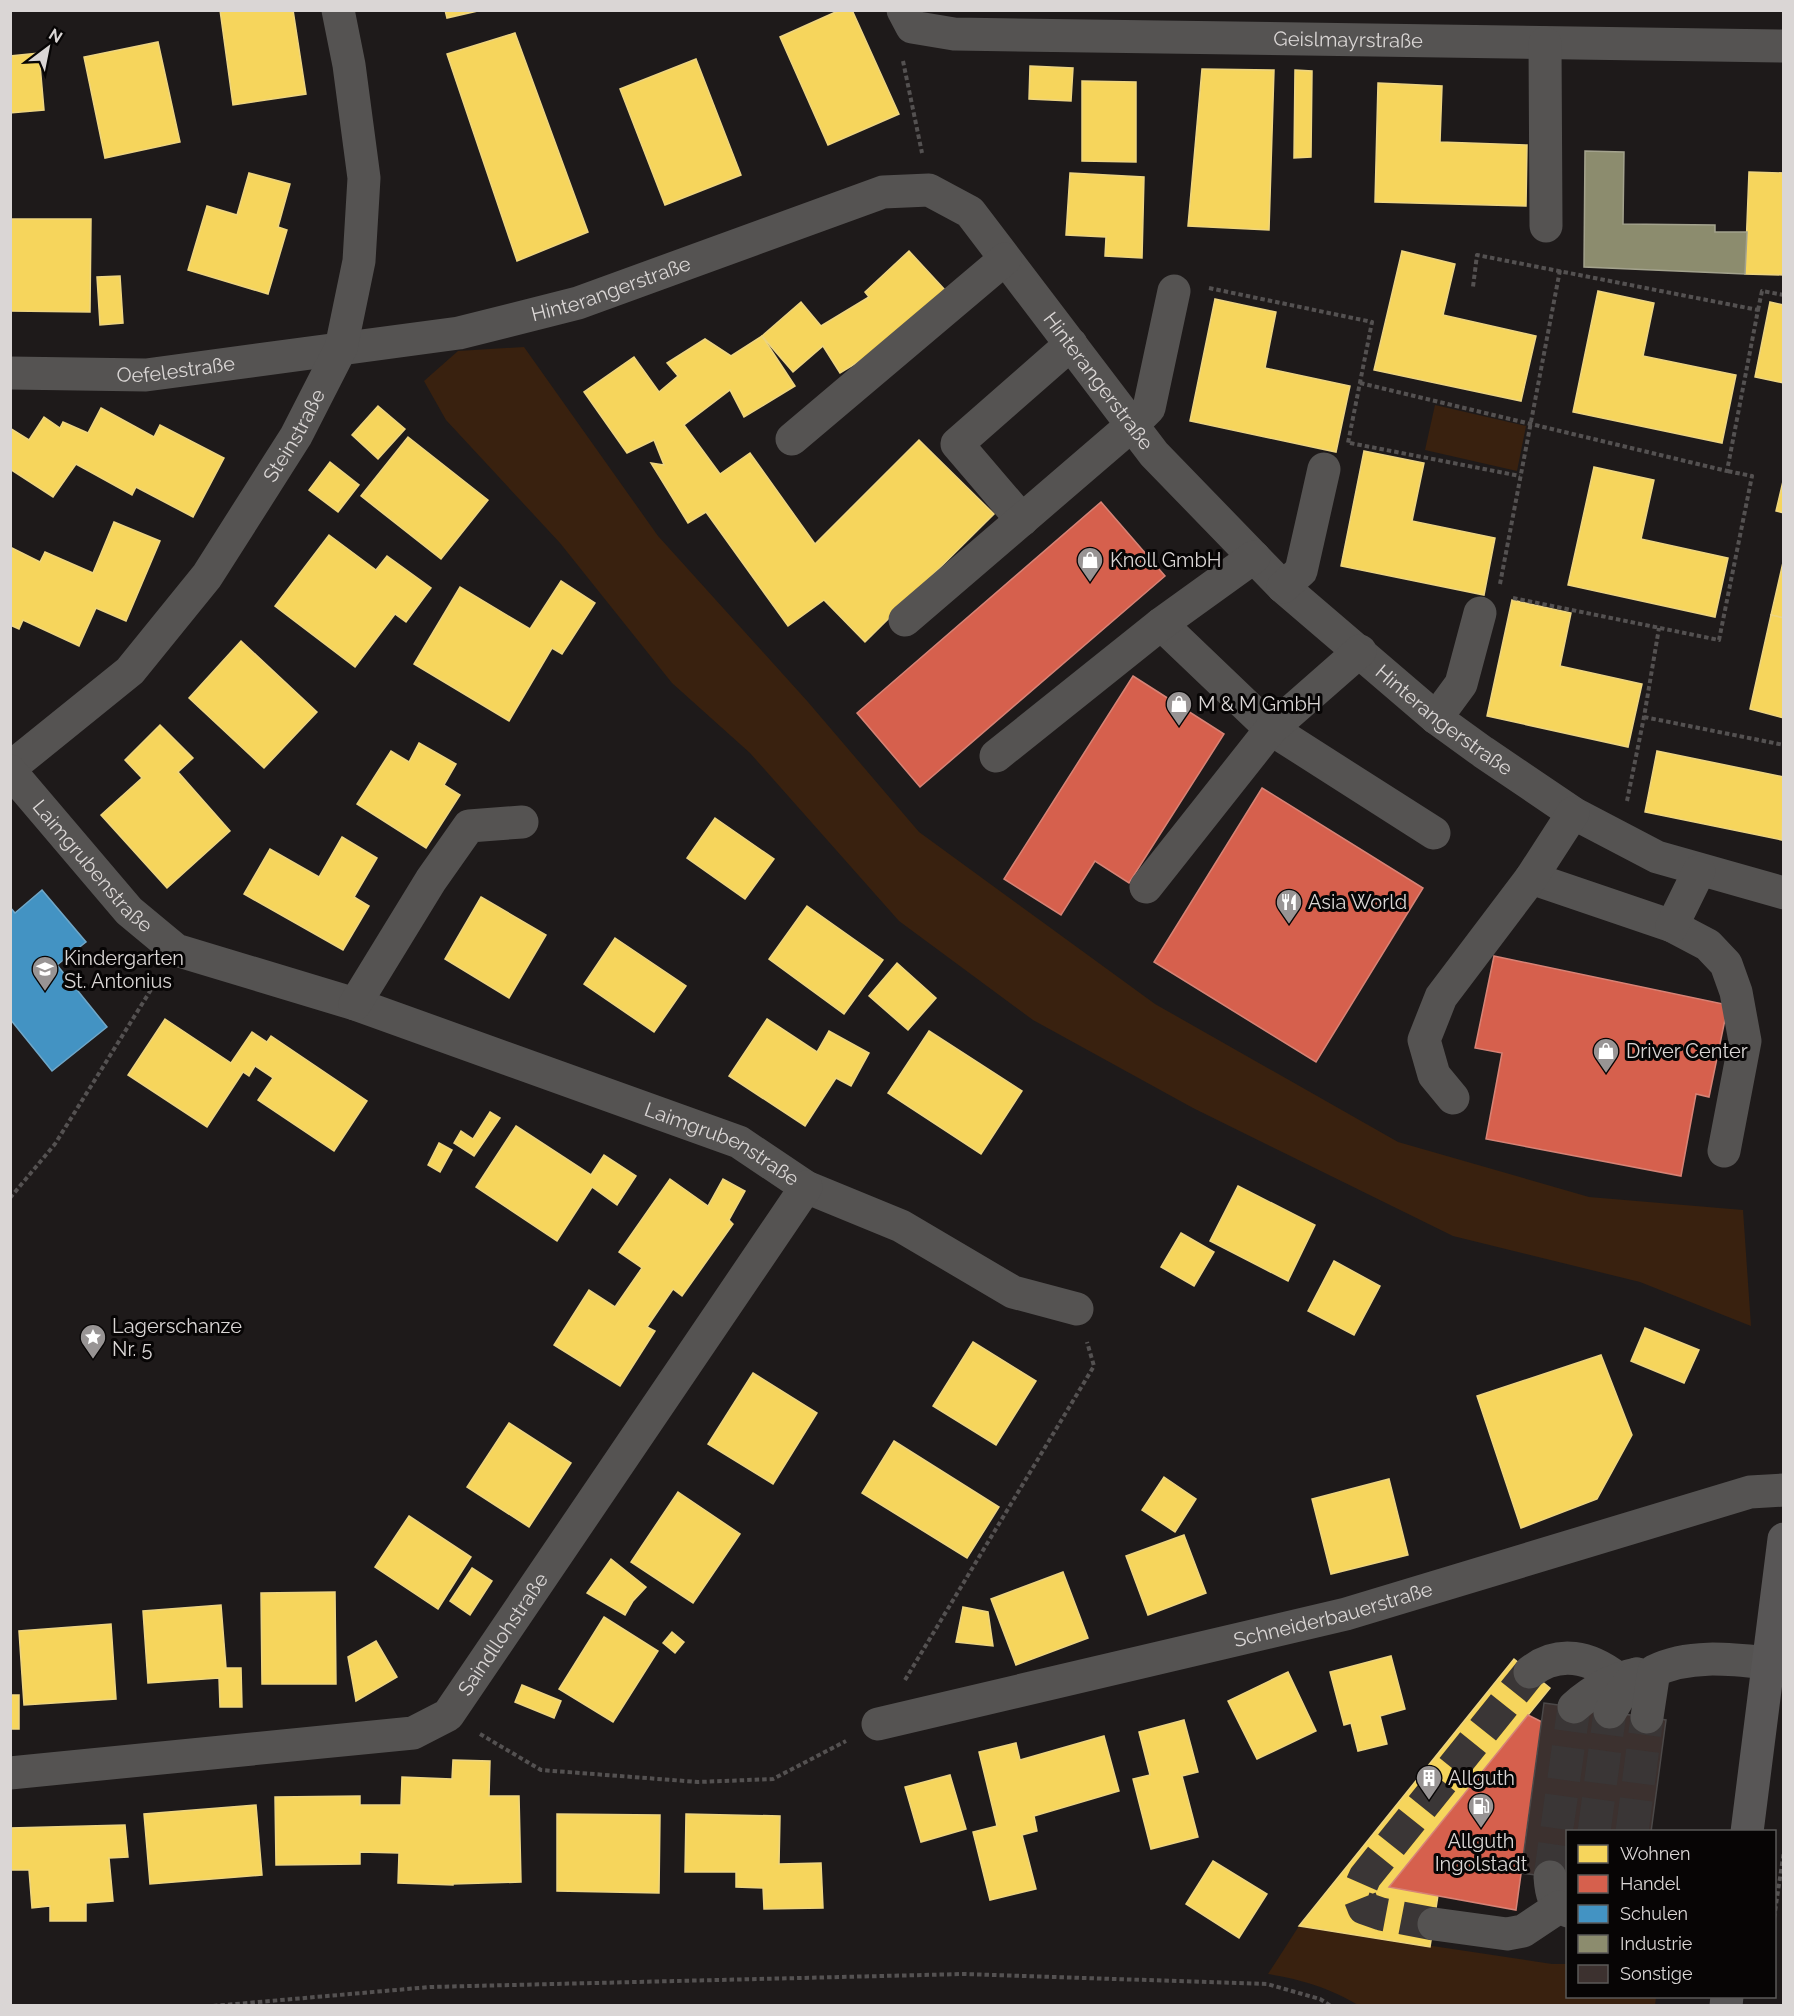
<svg xmlns="http://www.w3.org/2000/svg" width="1794" height="2016" font-family="Raleway,sans-serif">
  <rect width="100%" height="100%" fill="#1e1a1a"/>
  <g fill="#39210f">
    <path d="M524 347 658 536 808 702 919 832 1155 1004 1398 1142 1589 1197 1743 1210 1751 1326 1640 1282 1453 1236 1193 1108 1033 1020 899 921 750 753 672 683 560 543 446 420 424 381 458 351Z"/>
    <path d="M1435 405 1526 426 1517 471 1425 450Z"/>
    <path d="M1299 1926 1552 1964H1567L1568 1996 1656 1997 1655 2006 1358 2005C1327 1987 1302 1980 1268 1974Z"/>
  </g>
  <g fill="#f6d55c" stroke="#eed580" stroke-width="1.5">
    <path d="M220 10H293L306 94 233 105Z"/>
    <path d="M445 10H482L447 18Z"/>
    <path d="M840 10H852L899 114 828 145 780 37Z"/>
    <path d="M515 33 588 232 517 261 447 54Z"/>
    <path d="M158 42 180 142 105 158 84 57Z"/>
    <path d="M39 53 44 110 10 113V56Z"/>
    <path d="M696 59 741 175 665 205 620 89Z"/>
    <path d="M1030 66 1073 68 1071 101 1029 99Z"/>
    <path d="M1202 69 1274 70 1269 230 1188 226Z"/>
    <path d="M1295 70 1312 71 1311 157 1294 158Z"/>
    <path d="M1082 81 1136 82V162L1082 161Z"/>
    <path d="M1378 83 1442 86 1440 142 1527 145 1526 206 1375 202Z"/>
    <path d="M1749 172 1784 173V275L1745 274Z"/>
    <path d="M249 173 290 184 278 227 287 230 268 294 188 270 207 206 237 215Z"/>
    <path d="M1070 173 1144 177 1142 258 1105 256 1106 237 1066 235Z"/>
    <path d="M10 219H91L90 312 10 311Z"/>
    <path d="M909 251 945 290 908 332 840 373 823 346 793 372 762 336 801 302 821 326 869 297 865 292Z"/>
    <path d="M1402 251 1455 264 1443 315 1536 336 1521 401 1374 370Z"/>
    <path d="M120 276 123 323 100 325 97 277Z"/>
    <path d="M1598 291 1654 303 1643 356 1736 375 1722 443 1573 412Z"/>
    <path d="M1215 299 1276 312 1265 368 1350 386 1336 452 1190 421Z"/>
    <path d="M1770 302 1784 305V383L1755 377Z"/>
    <path d="M762 336 795 386 744 417 730 390 684 425 720 474 750 453 815 544 919 440 994 514 865 642 824 600 788 626 706 512 688 523 651 463 664 465 654 440 627 453 584 392 634 357 659 392 678 376 667 363 705 339 731 356Z"/>
    <path d="M378 406 405 429 378 459 352 435Z"/>
    <path d="M101 408 154 437 160 425 224 458 193 517 136 487 132 495 76 464 53 497 10 469V428L29 440 44 417 60 428 63 422 88 433Z"/>
    <path d="M408 437 488 500 441 559 361 496Z"/>
    <path d="M1364 451 1424 463 1412 521 1495 538 1484 595 1341 566Z"/>
    <path d="M330 462 359 485 338 512 309 490Z"/>
    <path d="M1594 467 1654 480 1641 539 1728 558 1715 617 1568 585Z"/>
    <path d="M1784 477V513L1776 511Z"/>
    <path d="M114 522 160 541 126 621 96 608 79 646 23 620 19 629 10 625V547L40 562 45 552 93 573Z"/>
    <path d="M329 535 376 570 387 556 431 588 406 622 395 614 355 667 275 606Z"/>
    <path d="M1784 558V618L1771 615Z"/>
    <path d="M561 581 595 603 562 654 552 648 509 721 414 664 460 587 530 629Z"/>
    <path d="M1512 600 1571 613 1560 666 1642 684 1628 747 1487 716Z"/>
    <path d="M1771 615 1784 618V718L1750 709Z"/>
    <path d="M241 641 317 712 264 768 189 698Z"/>
    <path d="M160 725 193 758 178 772 230 831 167 888 101 815 142 778 125 760Z"/>
    <path d="M419 743 456 764 444 785 460 795 426 848 357 804 391 751 409 762Z"/>
    <path d="M1657 751 1784 777 1782 840 1645 812Z"/>
    <path d="M715 818 774 859 745 899 687 858Z"/>
    <path d="M342 837 377 858 354 897 369 906 343 950 244 894 270 849 319 877Z"/>
    <path d="M481 897 546 935 509 998 445 959Z"/>
    <path d="M807 906 883 960 844 1014 769 959Z"/>
    <path d="M615 938 686 986 654 1032 584 984Z"/>
    <path d="M897 963 936 998 908 1030 869 996Z"/>
    <path d="M165 1019 231 1063 252 1032 267 1042 271 1036 367 1101 334 1151 258 1100 273 1078 255 1066 249 1076 243 1072 207 1127 128 1075Z"/>
    <path d="M767 1019 817 1052 829 1031 869 1053 851 1086 836 1078 805 1126 729 1076Z"/>
    <path d="M929 1031 1022 1091 981 1154 888 1093Z"/>
    <path d="M490 1112 500 1118 474 1156 454 1143 461 1131 473 1139Z"/>
    <path d="M516 1126 591 1175 604 1155 636 1176 617 1205 592 1187 557 1241 476 1187Z"/>
    <path d="M439 1143 452 1150 440 1172 428 1165Z"/>
    <path d="M670 1179 708 1206 723 1179 745 1191 729 1220 733 1224 682 1296 673 1289 647 1327 655 1331 620 1386 554 1345 589 1290 615 1307 642 1268 619 1252Z"/>
    <path d="M1238 1186 1315 1225 1288 1281 1210 1241Z"/>
    <path d="M1181 1233 1214 1252 1194 1286 1161 1267Z"/>
    <path d="M1334 1261 1380 1286 1354 1335 1308 1311Z"/>
    <path d="M1645 1328 1699 1350 1684 1383 1631 1361Z"/>
    <path d="M973 1342 1036 1381 996 1445 933 1406Z"/>
    <path d="M1601 1355 1632 1435 1597 1499 1521 1528 1477 1396Z"/>
    <path d="M753 1373 817 1413 773 1484 708 1444Z"/>
    <path d="M509 1423 571 1463 529 1527 467 1487Z"/>
    <path d="M894 1441 999 1507 967 1558 862 1493Z"/>
    <path d="M1164 1477 1196 1499 1175 1532 1142 1510Z"/>
    <path d="M1389 1479 1408 1555 1331 1574 1312 1499Z"/>
    <path d="M678 1492 740 1534 693 1603 631 1562Z"/>
    <path d="M409 1516 471 1557 438 1609 375 1567Z"/>
    <path d="M1184 1535 1206 1593 1148 1615 1126 1556Z"/>
    <path d="M611 1559 646 1587 633 1601 625 1615 587 1593Z"/>
    <path d="M472 1568 492 1581 470 1615 450 1601Z"/>
    <path d="M1063 1572 1088 1638 1016 1665 991 1599Z"/>
    <path d="M335 1592 336 1684H262L261 1593Z"/>
    <path d="M221 1605 226 1668H241L242 1707H220L219 1678 148 1683 143 1611Z"/>
    <path d="M963 1607 988 1612 993 1646 956 1642Z"/>
    <path d="M604 1617 658 1651 613 1722 559 1689Z"/>
    <path d="M111 1624 116 1699 24 1705 19 1631Z"/>
    <path d="M672 1632 684 1642 675 1653 663 1643Z"/>
    <path d="M376 1641 397 1677 356 1701 348 1657Z"/>
    <path d="M1391 1656 1405 1709 1380 1716 1387 1744 1358 1751 1351 1723 1344 1725 1330 1672Z"/>
    <path d="M1514 1659 1550 1688 1389 1887 1438 1895 1430 1947 1299 1926Z"/>
    <path d="M1288 1672 1316 1731 1257 1759 1228 1701Z"/>
    <path d="M522 1685 561 1701 554 1718 515 1702Z"/>
    <rect x="10" y="1695" width="9" height="34"/>
    <path d="M1184 1720 1198 1772 1182 1776 1198 1837 1151 1849 1133 1779 1150 1775 1139 1732Z"/>
    <path d="M1104 1736 1119 1791 1034 1816 1037 1831 1022 1835 1036 1889 990 1900 973 1832 997 1826 979 1752 1016 1743 1020 1760Z"/>
    <path d="M453 1760 490 1761 489 1796H519L521 1882 453 1884V1885L398 1883 399 1853 360 1852V1864L276 1865 275 1797 360 1796V1805H401L402 1777 452 1779Z"/>
    <path d="M950 1775 966 1829 921 1842 905 1787Z"/>
    <path d="M256 1805 262 1875 150 1884 144 1814Z"/>
    <path d="M557 1814 660 1815 659 1893 557 1891Z"/>
    <path d="M686 1814 780 1816 779 1864 821 1863 823 1908 764 1909 763 1888 736 1887V1872H685Z"/>
    <path d="M125 1825 128 1857 109 1858 113 1901 86 1903V1921H50V1906L32 1908 29 1870H10V1828Z"/>
    <path d="M1213 1861 1267 1894 1239 1938 1186 1904Z"/>
  </g>
  <g fill="#d6604d" stroke="#d78376" stroke-width="1.5">
    <path d="M1101 502 1165 576 920 787 857 713Z"/>
    <path d="M1133 676 1224 734 1129 883 1095 861 1061 915 1004 879Z"/>
    <path d="M1262 788 1423 888 1316 1062 1154 962Z"/>
    <path d="M1494 956 1728 1005 1709 1097 1696 1094 1681 1176 1486 1139 1502 1053 1475 1048Z"/>
    <path d="M1528 1715 1542 1722 1516 1910 1389 1887Z"/>
  </g>
  <path fill="#4393c3" stroke="#70a7c8" stroke-width="1.5" d="M42 890 86 942 57 965 107 1027 52 1071 10 1019V907L15 913Z"/>
  <path fill="#8c8c6e" stroke="#a3a28d" stroke-width="1.5" d="M1585 151 1624 152 1623 224 1715 225V232H1747L1745 274 1584 267Z"/>
  <path fill="#3c312f" stroke="#4b4848" stroke-width="1.5" d="M1544 1703 1666 1720 1651 1832H1568V1879L1521 1873Z"/>
  <g fill="none" stroke-linecap="round" stroke-linejoin="round">
    <g stroke="#3a3636" stroke-width="33" stroke-dasharray="33 16" stroke-linecap="butt">
      <path d="M1594 1832 1610 1712"/>
      <path d="M1632 1832 1647 1717"/>
      <path d="M1550 1877 1574 1707"/>
      <path d="M1434 1924 1381 1914 1364 1908 1358 1893 1365 1877 1530 1672"/>
    </g>
    <g stroke="#545151" stroke-width="4" stroke-dasharray="4.5 3" stroke-linecap="butt">
      <path d="M903 61 922 153"/>
      <path d="M1209 288 1372 322 1348 443"/>
      <path d="M1758 310 1762 291 1784 295"/>
      <path d="M1360 383 1727 471 1758 310 1477 255 1473 287"/>
      <path d="M1350 443 1520 476"/>
      <path d="M1500 584 1560 270"/>
      <path d="M1513 598 1719 640 1752 476 1727 471"/>
      <path d="M1644 717 1784 745"/>
      <path d="M1627 801 1644 717 1659 628"/>
      <path d="M10 1198 55 1144 157 980"/>
      <path d="M905 1680 1094 1366 1087 1342"/>
      <path d="M480 1734 541 1770 698 1782 773 1779 846 1741"/>
      <path d="M1774 1918 1784 1851"/>
      <path d="M213 2006 430 1987 964 1974 1267 1984 1320 1999 1331 2006"/>
    </g>
    <g stroke="#555352" stroke-width="33">
      <path id="s1" d="M903 10 912 27 954 34 1784 46"/>
      <path d="M1545 43 1546 226"/>
      <path id="s2" d="M10 373 146 375 459 333 578 303 883 192 929 190 970 212 1154 454 1283 587 1436 718 1483 752 1573 813 1657 857 1784 893"/>
      <path d="M792 439 1005 259"/>
      <path d="M1022 520 957 444 1071 344"/>
      <path d="M1283 587 1301 571 1324 469"/>
      <path d="M905 620 1132 425 1149 408 1174 291"/>
      <path d="M1161 624 1271 729 1434 833"/>
      <path d="M1436 718 1461 684 1480 613"/>
      <path d="M996 756 1161 624 1254 557"/>
      <path id="s3" d="M10 768 130 671 207 576 296 436 341 348 359 261 364 178 349 65 338 10"/>
      <path id="s4" d="M10 771 129 911 176 950 355 1004 739 1142 806 1187 901 1226 1013 1292 1077 1309"/>
      <path d="M1531 878 1672 926 1708 945 1726 964 1736 992 1745 1041 1724 1151"/>
      <path d="M1146 887 1271 729 1360 651"/>
      <path d="M1672 926 1699 871"/>
      <path d="M355 1004 431 880 469 826 522 822"/>
      <path d="M1453 1098 1434 1075 1424 1040 1441 997 1531 878 1573 813"/>
      <path d="M1530 1672C1559 1649 1590 1657 1617 1678"/>
      <path d="M1574 1707C1593 1690 1612 1679 1637 1674"/>
      <path d="M1610 1712 1622 1692 1637 1674"/>
      <path d="M1647 1717 1654 1671C1689 1654 1730 1659 1768 1663"/>
      <path id="s5" d="M878 1724 1346 1614 1750 1492 1784 1490"/>
      <path id="s6" d="M10 1773 413 1733 448 1715 806 1187"/>
      <path d="M1550 1877C1551 1892 1553 1905 1568 1911"/>
      <path d="M1434 1924 1507 1934 1523 1931 1559 1907"/>
    </g>
    <g stroke="#585656" stroke-width="33">
      <path d="M1747 1832 1784 1539"/>
      <path d="M1726 2006 1727 1996"/>
    </g>
  </g>
  <defs>
    <g id="shop-pin" transform="scale(1.35)"><path d="M0 17L-7.5 6A9.5 9.5 0 1 1 7.5 6Z" fill="#989494" stroke="#070505"/><path d="M-5-2.5h2.3a2.7 3.5 0 0 1 5.4 0H5L5.5 6h-11ZM-1.5-2.5h3a1.5 2.3 0 0 0-3 0Z" fill="#fff"/></g>
    <g id="restaurant-pin" transform="scale(1.35)"><path d="M0 17L-7.5 6A9.5 9.5 0 1 1 7.5 6Z" fill="#989494" stroke="#070505"/><path d="M-5-6h1v4h1v-4h1v4h1v-4h1v5L-1.5 .5V6h-2V.5L-5-1ZM5-6V6H3V1.5H1.5Q1.5-4 5-6Z" fill="#fff"/></g>
    <g id="school-pin" transform="scale(1.35)"><path d="M0 17L-7.5 6A9.5 9.5 0 1 1 7.5 6Z" fill="#989494" stroke="#070505"/><path d="M0-5L7-2L0 1L-7-2ZM-4 1L0 2.5L4 1V4Q0 6-4 4Z" fill="#fff"/></g>
    <g id="sight-pin" transform="scale(1.35)"><path d="M0 17L-7.5 6A9.5 9.5 0 1 1 7.5 6Z" fill="#989494" stroke="#070505"/><path d="M0-6L1.8-2.2L6-1.7L2.9 1.2L3.7 5.4L0 3.3L-3.7 5.4L-2.9 1.2L-6-1.7L-1.8-2.2Z" fill="#fff"/></g>
    <g id="building-pin" transform="scale(1.35)"><path d="M0 17L-7.5 6A9.5 9.5 0 1 1 7.5 6Z" fill="#989494" stroke="#070505"/><path d="M-4-6H4V6H1V3H-1V6H-4ZM-2.5-4.3h1.7v1.8h-1.7ZM.8-4.3h1.7v1.8H.8ZM-2.5-1h1.7V.8h-1.7ZM.8-1h1.7V.8H.8Z" fill="#fff"/></g>
    <g id="fuel-pin" transform="scale(1.35)"><path d="M0 17L-7.5 6A9.5 9.5 0 1 1 7.5 6Z" fill="#989494" stroke="#070505"/><path d="M-5.5-6h7V0h2V4h1.3V-2.5L3-4.5l.8-.8L6-3V5H2.5V1h-1V6h-7ZM-4.2-4.7v3.2H.2V-4.7Z" fill="#fff"/></g>
  </defs>
  <g fill-rule="evenodd">
    <use href="#shop-pin" x="1090" y="560"/>
    <use href="#shop-pin" x="1179" y="704"/>
    <use href="#restaurant-pin" x="1289" y="902"/>
    <use href="#school-pin" x="45" y="969"/>
    <use href="#shop-pin" x="1606" y="1051"/>
    <use href="#sight-pin" x="93" y="1337"/>
    <use href="#building-pin" x="1429" y="1778"/>
    <use href="#fuel-pin" x="1481" y="1806"/>
  </g>
  <g text-anchor="middle" stroke-width="6" stroke-linejoin="round" paint-order="stroke">
    <g font-size="20" fill="#dad6d5" stroke="#070505">
      <text dy="7" stroke="none"><textPath href="#s1" startOffset="456">Geislmayrstraße</textPath></text>
      <text dy="7" stroke="none"><textPath href="#s2" startOffset="610">Hinterangerstraße</textPath></text>
      <text dy="7" stroke="none"><textPath href="#s2" startOffset="166">Oefelestraße</textPath></text>
      <text dy="7" stroke="none"><textPath href="#s2" startOffset="1204">Hinterangerstraße</textPath></text>
      <text dy="7" stroke="none"><textPath href="#s3" startOffset="442">Steinstraße</textPath></text>
      <text dy="7" stroke="none"><textPath href="#s2" startOffset="1690">Hinterangerstraße</textPath></text>
      <text dy="7" stroke="none"><textPath href="#s4" startOffset="126">Laimgrubenstraße</textPath></text>
      <text dy="7" stroke="none"><textPath href="#s4" startOffset="825">Laimgrubenstraße</textPath></text>
      <text dy="7" stroke="none"><textPath href="#s5" startOffset="468">Schneiderbauerstraße</textPath></text>
      <text dy="7" stroke="none"><textPath href="#s6" startOffset="542">Saindllohstraße</textPath></text>
    </g>
    <g font-size="20" fill="#dad6d5" stroke="#070505" text-anchor="start">
      <text x="1110" y="567">Knoll GmbH</text>
      <text x="1198" y="711">M &amp; M GmbH</text>
      <text x="1308" y="909">Asia World</text>
      <text x="64" y="965">Kindergarten<tspan x="64" dy="23">St. Antonius</tspan></text>
      <text x="1626" y="1058">Driver Center</text>
      <text x="112" y="1333">Lagerschanze<tspan x="112" dy="23">Nr. 5</tspan></text>
      <text x="1448" y="1785">Allguth</text>
      <text x="1481" y="1848" text-anchor="middle">Allguth<tspan x="1481" dy="23">Ingolstadt</tspan></text>
    </g>
  </g>
  <rect width="1794" height="2016" fill="none" stroke="#dad6d5" stroke-width="24"/>
  <rect x="1566" y="1830" width="210" height="168" fill="#070505" stroke="#5b5958" stroke-width="1.5"/>
  <rect x="1578" y="1845" width="30" height="18" fill="#f6d55c" stroke="#5b5958" stroke-width="1.5"/>
  <text x="1620" y="1860" font-size="18" fill="#dad6d5">Wohnen</text>
  <rect x="1578" y="1875" width="30" height="18" fill="#d6604d" stroke="#5b5958" stroke-width="1.5"/>
  <text x="1620" y="1890" font-size="18" fill="#dad6d5">Handel</text>
  <rect x="1578" y="1905" width="30" height="18" fill="#4393c3" stroke="#5b5958" stroke-width="1.5"/>
  <text x="1620" y="1920" font-size="18" fill="#dad6d5">Schulen</text>
  <rect x="1578" y="1935" width="30" height="18" fill="#8c8c6e" stroke="#5b5958" stroke-width="1.5"/>
  <text x="1620" y="1950" font-size="18" fill="#dad6d5">Industrie</text>
  <rect x="1578" y="1965" width="30" height="18" fill="#3c312f" stroke="#5b5958" stroke-width="1.5"/>
  <text x="1620" y="1980" font-size="18" fill="#dad6d5">Sonstige</text>
  <g transform="translate(48 48) rotate(32)" stroke="#070505" stroke-width="4.5" paint-order="stroke">
  <path d="M0-4.5L10 22L0 15L-10 22Z" fill="#dad6d5"/>
  <text y="-9" font-size="16" font-weight="bold" text-anchor="middle" fill="#dad6d5">N</text>
  </g>
</svg>
